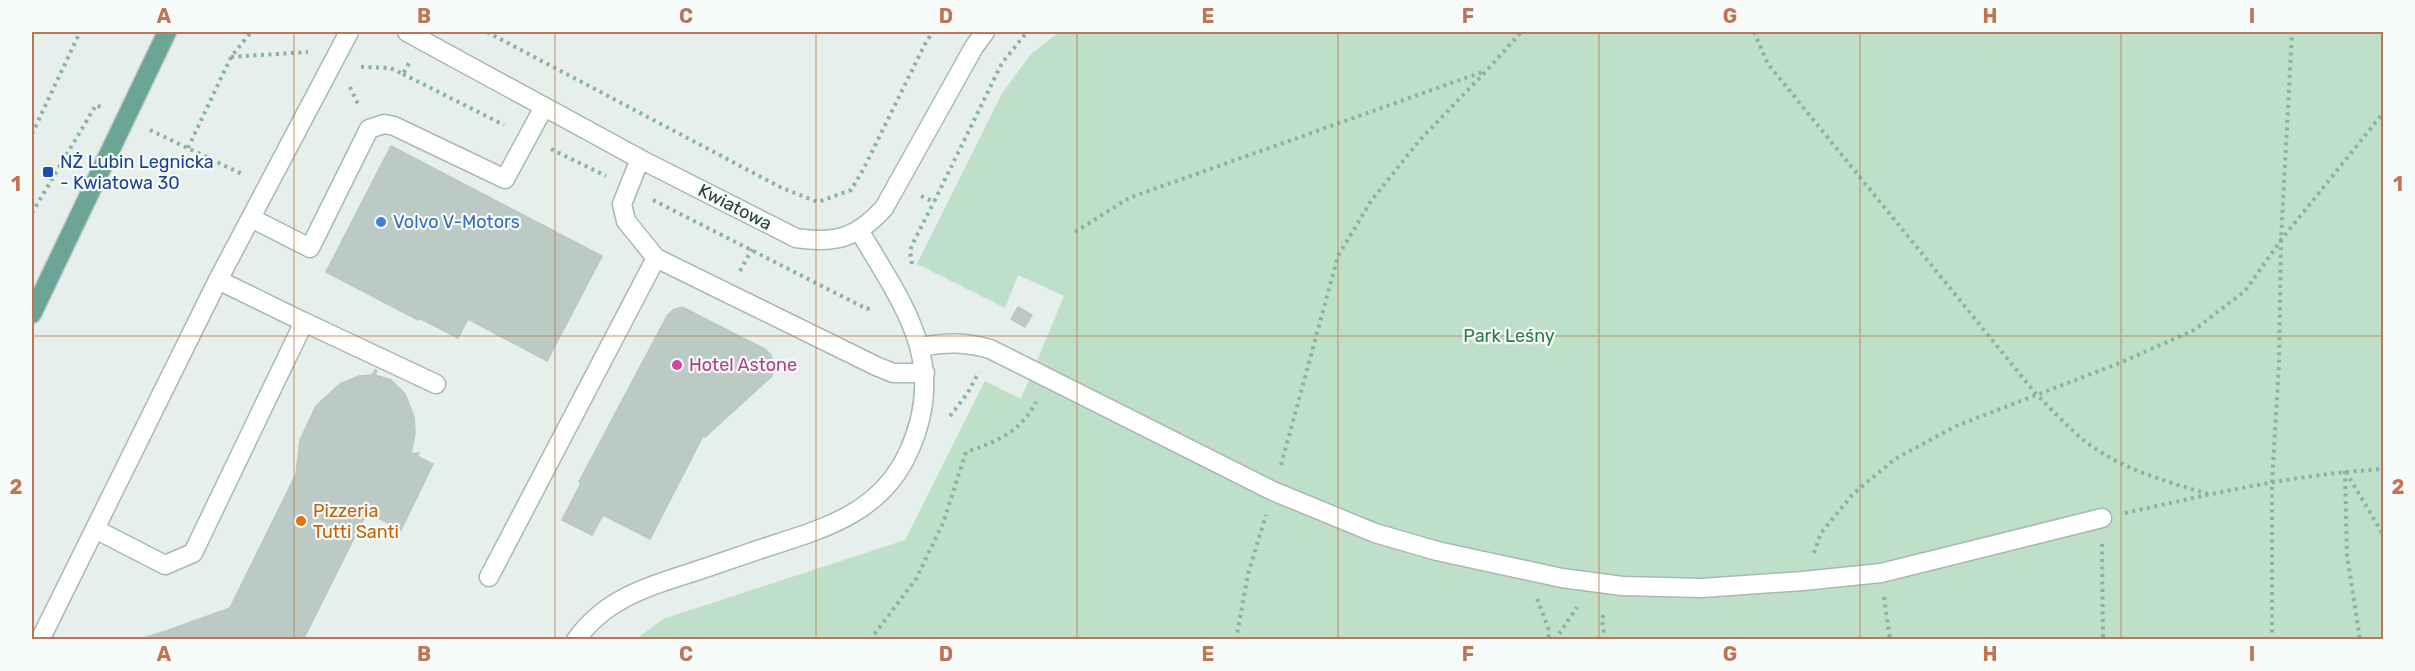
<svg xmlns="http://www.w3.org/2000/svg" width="2415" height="671" font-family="Rubik,sans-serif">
  <rect width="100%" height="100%" fill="#e6efeb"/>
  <path fill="#bfe0c8" d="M1059 32H2383V639L635 640 663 619 905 540 985 381 1021 399 1064 296 1018 275 1005 308 917 264 1002 93 1031 54Z"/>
  <g fill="#bbcac4" stroke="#b8c9c2" stroke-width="1.5">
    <path d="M391 146 602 256 547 361 468 319 458 338 419 318 418 320 326 272Z"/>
    <path d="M682 307 765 349 771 355 774 366 772 376 705 437 703 436 650 539 603 515 592 535 562 520 581 483 579 482 667 316 673 310Z"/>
    <path d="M1018 307 1032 315 1025 327 1011 319Z"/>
    <path d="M375 370 377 371 375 375 391 380 405 394 414 417 415 434 411 454 419 453 417 456 433 464 401 530 296 474 300 440 316 406 340 384 359 376 372 375Z"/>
    <path d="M296 474 367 512 303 640H169L166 631 230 608Z"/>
    <path d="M166 631 169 640H137Z"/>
  </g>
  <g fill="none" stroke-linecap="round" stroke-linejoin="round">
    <g stroke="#a8b8b2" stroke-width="21">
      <g id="minor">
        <path d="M407 32 640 159 796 238C835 244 857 238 884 208L974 47 985 32"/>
        <path d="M640 159 622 204 626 221 656 258 876 366 893 373H925"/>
        <path d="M253 219 310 248 369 129 384 124 394 126 505 179 544 107"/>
        <path d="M218 280 304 322"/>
        <path d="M921 347C946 342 966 342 990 349L1273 491 1375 533 1437 551 1562 578 1622 586 1702 588 1803 581 1881 573 2102 518"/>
        <path d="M95 529 165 565 193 553 304 322 436 384"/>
        <path d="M489 577 656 258"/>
        <path d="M40 640 218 280 349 32"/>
        <path d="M576 640C603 601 645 587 687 574 715 565 742 555 770 546 826 528 881 512 908 453 950 363 903 305 859 230"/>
      </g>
    </g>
    <g stroke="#c2cac8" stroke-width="21">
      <path id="major" d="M32 314 167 32"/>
    </g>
    <g stroke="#86b3a5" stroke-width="4" stroke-dasharray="3 4.5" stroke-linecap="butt">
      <path d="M487 32 782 188 818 202 851 190 863 170 926 42 933 32"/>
      <path d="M1754 32 1768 64 2036 394C2051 409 2066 425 2082 439 2118 468 2164 481 2208 494"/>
      <path d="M231 57 308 52"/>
      <path d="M361 67 390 68 403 74 409 63"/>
      <path d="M403 74 504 125"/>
      <path d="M350 87 358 104"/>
      <path d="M150 130 244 175"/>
      <path d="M32 134 80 32"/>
      <path d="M188 148 231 57 251 32"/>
      <path d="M551 149 606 176"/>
      <path d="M921 196 934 202 1002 63 1027 32"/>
      <path d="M653 200 867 309 873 306"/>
      <path d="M32 213 96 105 103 108"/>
      <path d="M1075 232 1129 198 1485 71"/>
      <path d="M912 264 910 252 912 245 934 202"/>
      <path d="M740 271 752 249"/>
      <path d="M950 416 967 394 979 372"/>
      <path d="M1281 465 1338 256 1371 201 1419 141 1488 69 1521 32"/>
      <path d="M2345 471 2347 555 2360 640"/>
      <path d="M2346 472 2384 536"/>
      <path d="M2125 513C2211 494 2296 474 2384 469"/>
      <path d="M2102 544 2103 640"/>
      <path d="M1814 553 1821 533 1853 494 1895 459 1956 426 2122 362 2194 330 2245 291 2281 240 2384 112"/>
      <path d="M1884 597 1890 640"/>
      <path d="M1537 599 1548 627 1549 640"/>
      <path d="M870 640 916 579 943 523 966 452C996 442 1021 432 1036 402"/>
      <path d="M1236 640 1248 574 1266 515"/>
      <path d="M1555 640 1577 607"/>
      <path d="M1605 640 1602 619 1605 611"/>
      <path d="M2272 640V482L2279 365 2281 240 2292 32"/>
    </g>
    <use href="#minor" stroke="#fff" stroke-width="18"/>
    <use href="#major" stroke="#6aa596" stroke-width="18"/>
  </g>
  <path fill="none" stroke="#c07456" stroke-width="1.5" stroke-opacity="0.55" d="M294 32V640M555 32V640M816 32V640M1077 32V640M1338 32V640M1599 32V640M1860 32V640M2121 32V640M32 336H2384"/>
  <rect fill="#1a4fb4" stroke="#f7fbf9" stroke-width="2" x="42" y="166" width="12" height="12" rx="3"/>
  <circle fill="#3f7fe0" stroke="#f7fbf9" stroke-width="2" cx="381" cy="222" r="6"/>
  <circle fill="#d1479c" stroke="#f7fbf9" stroke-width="2" cx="677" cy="365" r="6"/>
  <circle fill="#e8710a" stroke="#f7fbf9" stroke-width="2" cx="301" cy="521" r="6"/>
  <g text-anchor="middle" stroke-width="4.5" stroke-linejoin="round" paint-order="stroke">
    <g font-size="18" fill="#164399" stroke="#f7fbf9" text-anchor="start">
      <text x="60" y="168">NŻ Lubin Legnicka<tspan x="60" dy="21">- Kwiatowa 30</tspan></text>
    </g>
    <g font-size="18" fill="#24423a" stroke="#f7fbf9">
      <text transform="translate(735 207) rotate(27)" y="6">Kwiatowa</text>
    </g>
    <g font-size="18" fill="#366cbe" stroke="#f7fbf9" text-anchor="start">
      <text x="393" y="228">Volvo V-Motors</text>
    </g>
    <g font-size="18" fill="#2d7a4b" stroke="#f7fbf9">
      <text x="1509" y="342">Park Leśny</text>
    </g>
    <g font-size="18" fill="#b23c85" stroke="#f7fbf9" text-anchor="start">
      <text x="689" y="371">Hotel Astone</text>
    </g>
    <g font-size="18" fill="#c56008" stroke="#f7fbf9" text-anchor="start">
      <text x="313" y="517">Pizzeria<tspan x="313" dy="21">Tutti Santi</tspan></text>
    </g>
  </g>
  <rect width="2415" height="671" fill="none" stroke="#f7fbf9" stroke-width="66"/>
  <rect x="33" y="33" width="2349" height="605" fill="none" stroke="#c07456" stroke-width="2"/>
  <g font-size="20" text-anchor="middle" font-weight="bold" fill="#c07456">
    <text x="164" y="23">A</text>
    <text x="424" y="23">B</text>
    <text x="686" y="23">C</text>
    <text x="946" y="23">D</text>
    <text x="1208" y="23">E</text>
    <text x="1468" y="23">F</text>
    <text x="1730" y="23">G</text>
    <text x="1990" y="23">H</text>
    <text x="2252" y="23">I</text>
    <text x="16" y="191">1</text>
    <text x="2398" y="191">1</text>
    <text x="16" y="494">2</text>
    <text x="2398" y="494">2</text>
    <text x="164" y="661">A</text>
    <text x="424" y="661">B</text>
    <text x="686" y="661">C</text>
    <text x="946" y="661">D</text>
    <text x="1208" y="661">E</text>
    <text x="1468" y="661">F</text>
    <text x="1730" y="661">G</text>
    <text x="1990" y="661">H</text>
    <text x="2252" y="661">I</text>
  </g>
</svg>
